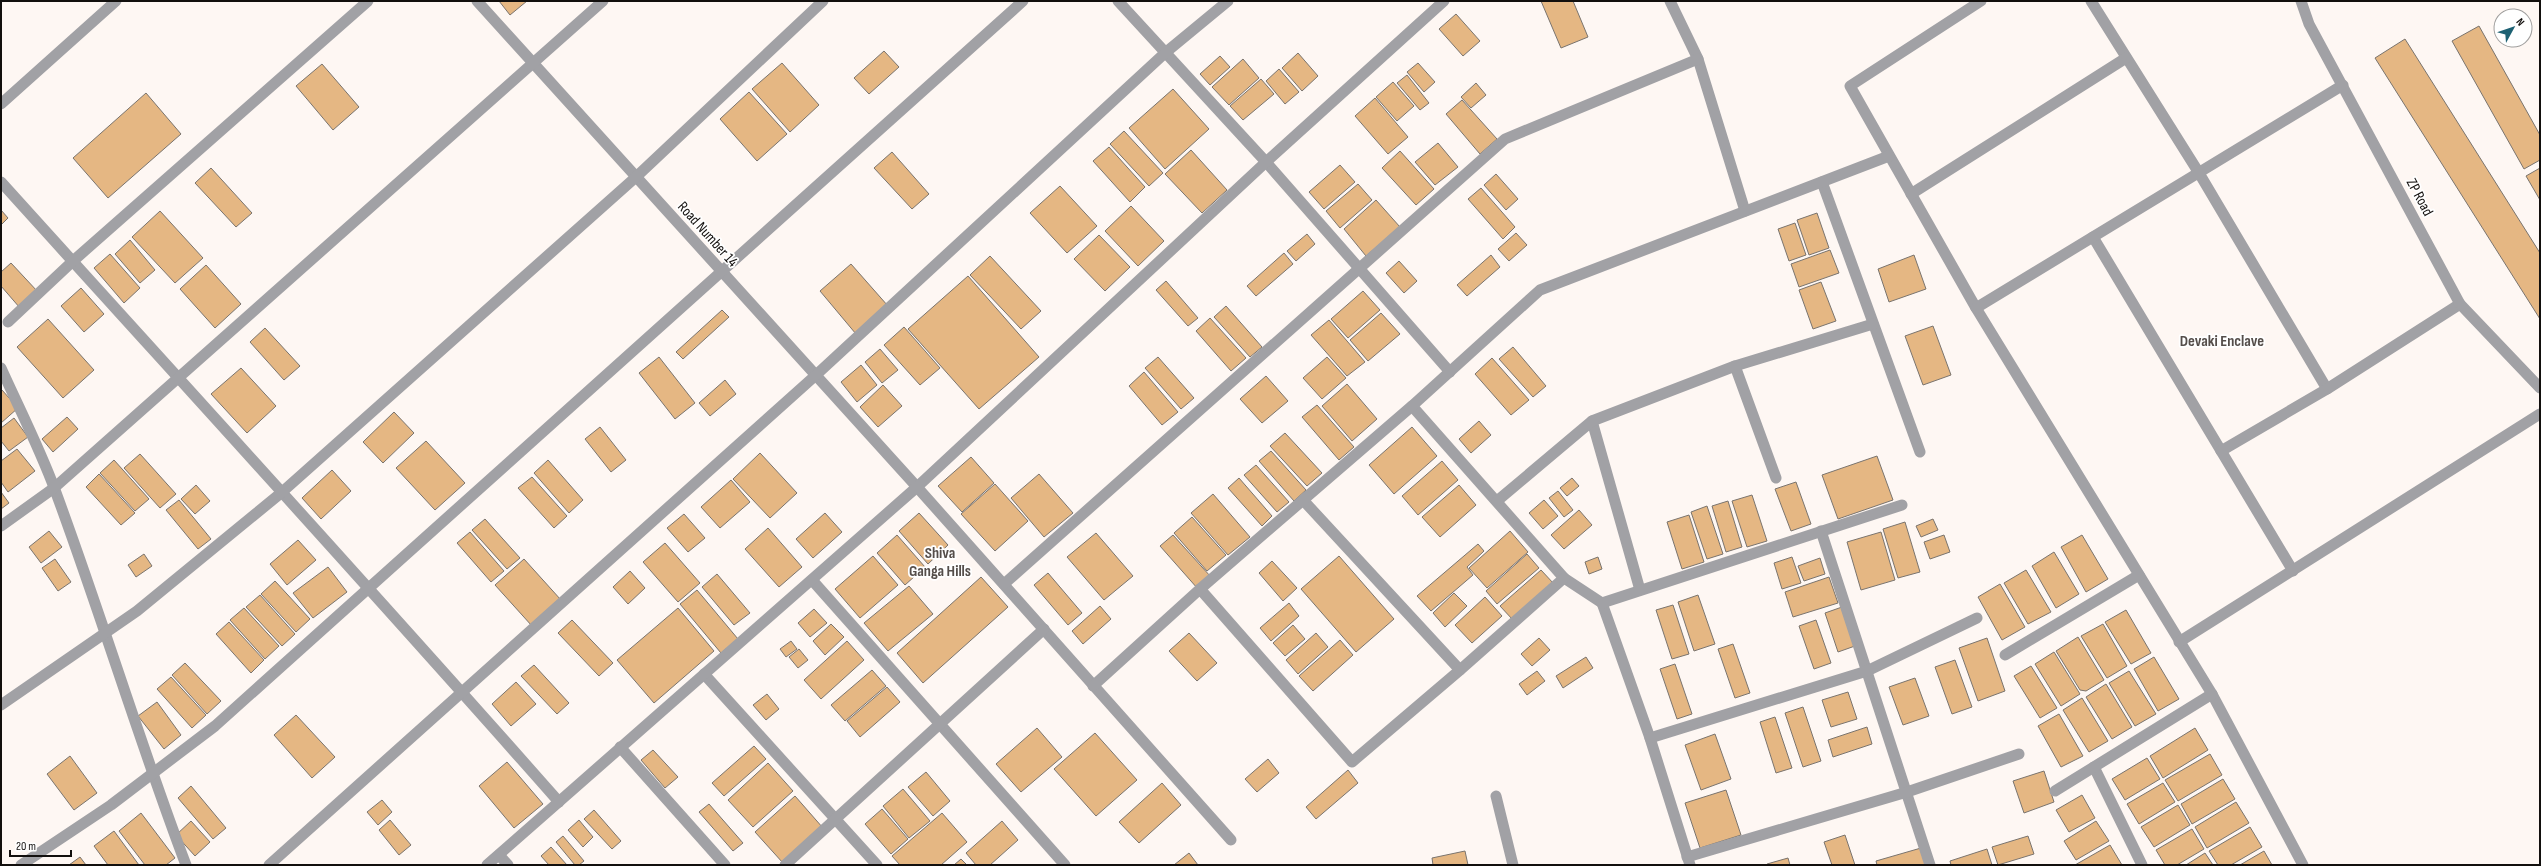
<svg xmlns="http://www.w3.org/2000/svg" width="2541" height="866" font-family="'Sofia Sans Condensed',sans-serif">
  <rect width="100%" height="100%" fill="#fef7f3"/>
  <g fill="#e5b783" stroke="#7a746e">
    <path d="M499 1H527L510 15Z"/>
    <path d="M1541 1H1573L1588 37 1561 48Z"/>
    <path d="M1456 14 1480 41 1463 56 1439 29Z"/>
    <path d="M2479 26 2540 135V160L2524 169 2452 41Z"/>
    <path d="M2405 39 2540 253V319L2375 58Z"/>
    <path d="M884 51 899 67 869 94 854 78Z"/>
    <path d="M1298 53 1318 76 1302 91 1282 68Z"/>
    <path d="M1220 56 1230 67 1210 85 1200 74Z"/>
    <path d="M1243 59 1259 78 1229 105 1212 87Z"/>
    <path d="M782 63 819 105 790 132 752 89Z"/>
    <path d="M1418 63 1435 82 1424 92 1407 72Z"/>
    <path d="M322 64 359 107 333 130 296 86Z"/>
    <path d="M1279 69 1299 92 1285 104 1266 81Z"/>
    <path d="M1407 75 1429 103 1420 110 1397 83Z"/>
    <path d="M1261 79 1274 94 1243 120 1230 106Z"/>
    <path d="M1393 82 1414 106 1397 121 1376 97Z"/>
    <path d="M1476 83 1486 95 1471 108 1461 97Z"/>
    <path d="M1173 89 1209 129 1165 169 1129 128Z"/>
    <path d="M749 92 787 134 757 161 720 119Z"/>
    <path d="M146 93 181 134 108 198 73 158Z"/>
    <path d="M1375 98 1408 137 1388 154 1355 116Z"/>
    <path d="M1462 100 1497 139 1480 154 1446 114Z"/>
    <path d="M1124 131 1163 173 1149 186 1110 144Z"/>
    <path d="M1438 143 1458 167 1435 185 1415 162Z"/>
    <path d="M1109 147 1145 187 1130 202 1093 161Z"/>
    <path d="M1191 150 1227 190 1202 213 1165 174Z"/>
    <path d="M1400 151 1434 189 1416 205 1382 168Z"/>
    <path d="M892 152 929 194 912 209 874 168Z"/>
    <path d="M1340 165 1355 182 1324 209 1309 192Z"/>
    <path d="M211 168 252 213 236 227 195 183Z"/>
    <path d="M2540 168V200L2526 176Z"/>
    <path d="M1496 174 1518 199 1506 210 1484 185Z"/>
    <path d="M1358 184 1372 200 1340 228 1326 211Z"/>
    <path d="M1060 186 1097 226 1067 253 1030 213Z"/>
    <path d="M1481 188 1515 227 1503 239 1468 199Z"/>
    <path d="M1376 200 1400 227 1366 256 1344 229Z"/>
    <path d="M1131 206 1164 241 1138 266 1105 231Z"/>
    <path d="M1 210 8 218 1 225Z"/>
    <path d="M160 211 203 258 175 283 132 237Z"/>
    <path d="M1817 213 1829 248 1809 255 1797 220Z"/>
    <path d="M1795 223 1806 255 1789 261 1778 229Z"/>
    <path d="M1516 233 1527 245 1509 261 1498 249Z"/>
    <path d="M1307 234 1315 244 1296 261 1287 251Z"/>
    <path d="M1099 235 1130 267 1105 291 1074 259Z"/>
    <path d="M130 240 155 270 140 283 115 254Z"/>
    <path d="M1830 250 1839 273 1799 287 1791 264Z"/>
    <path d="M1284 253 1293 264 1256 296 1247 286Z"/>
    <path d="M110 254 140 288 124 303 94 268Z"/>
    <path d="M1491 255 1500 267 1467 296 1457 285Z"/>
    <path d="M1914 255 1926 289 1889 302 1878 269Z"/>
    <path d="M990 256 1041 311 1021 329 970 275Z"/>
    <path d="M1399 261 1417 281 1404 293 1386 273Z"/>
    <path d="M11 263 38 292 20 308 1 286V272Z"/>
    <path d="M851 264 888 306 856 334 820 291Z"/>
    <path d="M206 265 241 304 215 328 180 289Z"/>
    <path d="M968 276 1039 357 979 409 908 329Z"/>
    <path d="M1166 281 1198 318 1188 326 1156 290Z"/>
    <path d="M1821 282 1836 321 1813 329 1799 290Z"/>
    <path d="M81 288 104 314 84 332 61 306Z"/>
    <path d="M1363 291 1380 310 1348 338 1331 319Z"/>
    <path d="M1226 306 1262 347 1250 357 1214 317Z"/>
    <path d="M722 310 729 317 683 359 676 352Z"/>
    <path d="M1381 313 1400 334 1368 361 1350 340Z"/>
    <path d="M1210 318 1246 358 1231 371 1196 331Z"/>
    <path d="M48 319 94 370 63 398 17 347Z"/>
    <path d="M1329 320 1365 362 1347 376 1311 335Z"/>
    <path d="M1933 326 1951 375 1923 385 1905 336Z"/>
    <path d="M904 327 940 368 920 385 884 345Z"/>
    <path d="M265 328 300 366 284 380 250 342Z"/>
    <path d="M1513 347 1546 386 1533 397 1499 359Z"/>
    <path d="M880 349 898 370 882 383 865 362Z"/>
    <path d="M659 357 695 403 675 419 639 373Z"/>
    <path d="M1158 357 1194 398 1181 409 1145 368Z"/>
    <path d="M1327 357 1346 378 1322 399 1303 378Z"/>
    <path d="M1492 358 1529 400 1511 415 1475 374Z"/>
    <path d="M861 365 877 385 857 402 841 382Z"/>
    <path d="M241 368 276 406 247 433 211 394Z"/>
    <path d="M1144 372 1178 412 1162 425 1129 386Z"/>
    <path d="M1266 376 1288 401 1262 423 1240 399Z"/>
    <path d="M725 380 736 394 710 416 699 403Z"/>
    <path d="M1347 384 1377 419 1352 441 1322 406Z"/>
    <path d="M883 385 902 406 878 427 860 407Z"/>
    <path d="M2 390 18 408 1 423V391Z"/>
    <path d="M1317 405 1354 447 1339 460 1302 417Z"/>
    <path d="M394 412 414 433 383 463 363 442Z"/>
    <path d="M67 417 78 429 53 452 42 439Z"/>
    <path d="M14 418 28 437 9 451 1 441V428Z"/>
    <path d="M1479 421 1491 435 1471 453 1459 439Z"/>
    <path d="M600 427 626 460 611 472 585 439Z"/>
    <path d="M1412 427 1437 456 1394 494 1369 465Z"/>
    <path d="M1285 433 1322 473 1307 486 1270 446Z"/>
    <path d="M426 441 465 483 435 510 396 468Z"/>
    <path d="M17 449 35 471 8 492 1 482V461Z"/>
    <path d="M1271 451 1306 490 1294 501 1259 461Z"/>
    <path d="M760 453 797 493 770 518 733 479Z"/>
    <path d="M140 454 176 494 160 508 124 468Z"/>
    <path d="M1877 456 1893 500 1838 519 1822 475Z"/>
    <path d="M971 457 994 483 962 512 938 486Z"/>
    <path d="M114 460 149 499 135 511 100 473Z"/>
    <path d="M548 460 583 500 569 513 534 473Z"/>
    <path d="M1442 461 1458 480 1418 515 1402 496Z"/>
    <path d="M1256 465 1289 502 1277 512 1244 475Z"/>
    <path d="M332 470 351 491 321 519 302 498Z"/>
    <path d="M99 474 135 513 121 525 86 487Z"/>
    <path d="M1039 474 1073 513 1044 537 1011 498Z"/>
    <path d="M532 477 567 516 554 528 518 488Z"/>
    <path d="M1239 478 1272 516 1262 526 1228 488Z"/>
    <path d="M1572 478 1579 486 1567 496 1560 488Z"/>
    <path d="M731 480 750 502 720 528 701 507Z"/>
    <path d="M1796 482 1811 524 1791 531 1775 489Z"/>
    <path d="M995 484 1028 521 995 551 961 514Z"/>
    <path d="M196 485 210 501 195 514 181 499Z"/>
    <path d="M1459 485 1476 505 1440 537 1422 517Z"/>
    <path d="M1558 491 1573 510 1564 517 1549 498Z"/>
    <path d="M1 492 9 503 1 509Z"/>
    <path d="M1213 494 1250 537 1228 555 1191 513Z"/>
    <path d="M1752 495 1767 541 1747 547 1732 501Z"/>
    <path d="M179 500 211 539 198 549 166 510Z"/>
    <path d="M1544 500 1558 516 1543 529 1529 513Z"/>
    <path d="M1728 501 1742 547 1726 552 1712 506Z"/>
    <path d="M1707 506 1723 554 1707 559 1691 512Z"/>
    <path d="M1579 510 1592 525 1564 549 1551 535Z"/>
    <path d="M825 513 842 532 813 558 796 539Z"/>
    <path d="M919 513 948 545 928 564 899 531Z"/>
    <path d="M684 514 705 538 688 552 667 528Z"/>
    <path d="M1689 515 1704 562 1682 569 1667 522Z"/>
    <path d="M1192 517 1226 555 1207 571 1174 533Z"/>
    <path d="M485 519 520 558 507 569 472 530Z"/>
    <path d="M1933 519 1938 530 1921 537 1916 526Z"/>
    <path d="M1905 522 1920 572 1898 578 1883 529Z"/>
    <path d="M768 528 802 567 779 587 745 549Z"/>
    <path d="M49 531 62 547 41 563 29 547Z"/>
    <path d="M1510 531 1528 552 1487 588 1469 568Z"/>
    <path d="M470 532 504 571 491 582 457 543Z"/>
    <path d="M1881 532 1895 580 1861 590 1847 542Z"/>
    <path d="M1096 533 1133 576 1104 600 1067 557Z"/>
    <path d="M897 535 925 567 905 585 877 553Z"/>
    <path d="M1173 535 1211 577 1198 589 1160 546Z"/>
    <path d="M1944 535 1950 552 1930 559 1924 542Z"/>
    <path d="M2082 535 2108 579 2086 592 2061 547Z"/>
    <path d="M298 540 316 560 287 585 270 564Z"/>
    <path d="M665 543 700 583 678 602 643 562Z"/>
    <path d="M1478 544 1484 551 1467 567 1473 575 1431 611 1417 596Z"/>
    <path d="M2054 552 2079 594 2056 608 2032 566Z"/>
    <path d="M144 554 152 566 136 577 128 565Z"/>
    <path d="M1527 554 1539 568 1497 604 1486 591Z"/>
    <path d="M873 556 898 585 860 618 835 589Z"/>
    <path d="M1339 556 1394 619 1356 652 1301 589Z"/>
    <path d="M1598 557 1602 569 1589 574 1585 562Z"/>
    <path d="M1792 557 1801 583 1782 589 1774 563Z"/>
    <path d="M1820 558 1825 574 1804 581 1798 566Z"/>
    <path d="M55 559 71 582 58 591 42 568Z"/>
    <path d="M524 559 561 600 532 626 495 585Z"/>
    <path d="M1272 561 1297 588 1283 601 1259 573Z"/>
    <path d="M328 567 347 592 313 618 293 593Z"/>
    <path d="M1541 570 1554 584 1513 620 1500 606Z"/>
    <path d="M2026 570 2051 612 2028 624 2004 583Z"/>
    <path d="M630 571 645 588 628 604 613 587Z"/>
    <path d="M1048 573 1082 613 1068 625 1034 585Z"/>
    <path d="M717 574 750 613 734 625 702 587Z"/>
    <path d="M981 577 1008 607 923 683 897 653Z"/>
    <path d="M1829 577 1838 603 1793 617 1785 592Z"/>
    <path d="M275 581 310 619 296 632 261 594Z"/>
    <path d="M2000 584 2025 627 2002 640 1978 597Z"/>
    <path d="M909 586 933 614 888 651 864 623Z"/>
    <path d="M697 590 738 639 721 653 680 604Z"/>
    <path d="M1454 593 1467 606 1445 627 1433 613Z"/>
    <path d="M260 595 295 634 282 646 246 607Z"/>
    <path d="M1698 595 1715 644 1694 651 1678 602Z"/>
    <path d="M1485 597 1502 616 1472 643 1455 625Z"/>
    <path d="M1289 603 1299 616 1271 641 1260 628Z"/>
    <path d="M1673 605 1689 654 1672 659 1656 610Z"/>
    <path d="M1100 606 1111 619 1083 644 1072 631Z"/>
    <path d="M1842 607 1855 646 1838 652 1825 613Z"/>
    <path d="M244 608 279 646 265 659 230 620Z"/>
    <path d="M678 608 714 651 654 703 617 660Z"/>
    <path d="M814 609 827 623 810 637 798 623Z"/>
    <path d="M2126 610 2151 653 2131 664 2105 622Z"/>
    <path d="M572 620 613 663 599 676 558 633Z"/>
    <path d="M1816 620 1831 663 1814 669 1799 626Z"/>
    <path d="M229 622 264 660 251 673 216 634Z"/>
    <path d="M831 624 844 637 825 655 813 641Z"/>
    <path d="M2103 624 2127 666 2107 678 2081 636Z"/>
    <path d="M1293 625 1305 639 1285 656 1273 643Z"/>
    <path d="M1189 633 1217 663 1197 681 1169 651Z"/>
    <path d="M1316 633 1328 647 1298 674 1286 660Z"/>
    <path d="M2078 637 2104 680 2086 691 2080 690 2056 651Z"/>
    <path d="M1539 638 1550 650 1532 666 1521 654Z"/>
    <path d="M1987 638 2005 691 1978 701 1959 648Z"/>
    <path d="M1340 640 1353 655 1313 691 1299 676Z"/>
    <path d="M791 641 797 649 786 657 780 649Z"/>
    <path d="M847 641 864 660 821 699 804 680Z"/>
    <path d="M1733 644 1750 693 1735 698 1718 649Z"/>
    <path d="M799 649 808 660 798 668 789 657Z"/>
    <path d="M2054 652 2080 694 2061 706 2035 664Z"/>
    <path d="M1586 657 1593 668 1563 688 1556 676Z"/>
    <path d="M2154 657 2179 699 2158 711 2134 669Z"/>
    <path d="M1955 660 1972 707 1952 714 1935 667Z"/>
    <path d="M185 663 221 701 207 714 172 675Z"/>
    <path d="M1675 664 1692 714 1677 719 1660 669Z"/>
    <path d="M534 665 569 703 557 714 521 676Z"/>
    <path d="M2031 666 2057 708 2040 718 2014 676Z"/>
    <path d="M872 670 886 686 845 721 831 705Z"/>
    <path d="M1537 671 1545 681 1527 695 1519 684Z"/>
    <path d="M2129 671 2156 714 2135 726 2109 683Z"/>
    <path d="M171 677 206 715 192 728 157 689Z"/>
    <path d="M1915 678 1929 716 1903 725 1889 687Z"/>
    <path d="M516 682 536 704 511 726 492 704Z"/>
    <path d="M2106 684 2132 727 2112 739 2086 697Z"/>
    <path d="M887 687 900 702 860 737 847 721Z"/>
    <path d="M1848 692 1857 719 1831 727 1822 700Z"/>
    <path d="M767 694 779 709 766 720 753 705Z"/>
    <path d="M2082 698 2108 741 2089 752 2063 710Z"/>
    <path d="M157 702 181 735 164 749 138 716Z"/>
    <path d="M1803 707 1821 761 1803 767 1785 713Z"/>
    <path d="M2059 714 2083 756 2061 767 2038 726Z"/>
    <path d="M296 715 335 757 312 778 274 735Z"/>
    <path d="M1775 717 1792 768 1776 773 1760 722Z"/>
    <path d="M1867 727 1872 744 1833 757 1828 740Z"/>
    <path d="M1037 728 1062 757 1021 792 996 764Z"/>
    <path d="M2195 728 2208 750 2163 778 2150 756Z"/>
    <path d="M1095 733 1137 780 1096 816 1054 769Z"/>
    <path d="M1715 734 1731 779 1701 790 1685 745Z"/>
    <path d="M754 746 766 759 724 796 712 783Z"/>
    <path d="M653 750 678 777 665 788 641 760Z"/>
    <path d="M2210 754 2222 775 2178 801 2165 780Z"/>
    <path d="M70 756 97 793 74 810 47 774Z"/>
    <path d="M2147 758 2160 779 2125 800 2112 779Z"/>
    <path d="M1268 759 1279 773 1257 792 1245 779Z"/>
    <path d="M507 762 543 804 514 828 479 786Z"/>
    <path d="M768 763 793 791 753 827 728 800Z"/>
    <path d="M1348 770 1358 783 1316 819 1306 807Z"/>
    <path d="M2044 771 2054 802 2024 813 2013 781Z"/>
    <path d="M926 772 950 801 933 816 908 787Z"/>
    <path d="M2223 779 2235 799 2192 824 2181 804Z"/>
    <path d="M1162 783 1181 805 1139 843 1119 822Z"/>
    <path d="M2163 783 2175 802 2139 824 2127 804Z"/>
    <path d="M191 786 226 828 213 839 178 798Z"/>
    <path d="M903 789 930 821 909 838 883 806Z"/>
    <path d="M1726 790 1741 835 1700 848 1685 803Z"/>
    <path d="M2082 795 2095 818 2069 832 2056 810Z"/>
    <path d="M795 796 823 828 783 863 755 832Z"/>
    <path d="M382 800 392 812 378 825 367 812Z"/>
    <path d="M2236 802 2249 823 2207 848 2195 827Z"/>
    <path d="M709 804 743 843 733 851 699 812Z"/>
    <path d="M2178 805 2190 825 2154 847 2141 827Z"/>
    <path d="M882 809 908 839 891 854 865 824Z"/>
    <path d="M594 810 621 841 612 849 584 819Z"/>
    <path d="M141 813 175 858 166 865H145L119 831Z"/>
    <path d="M942 813 967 842 941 865H900L892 856Z"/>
    <path d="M390 820 411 845 399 855 379 830Z"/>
    <path d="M579 820 593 837 583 847 568 830Z"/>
    <path d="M191 821 210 842 195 856 176 835Z"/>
    <path d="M1002 821 1018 840 990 865H976L966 853Z"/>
    <path d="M2096 821 2109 841 2076 860 2064 841Z"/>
    <path d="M2250 827 2262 847 2231 865H2218L2209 851Z"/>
    <path d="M2192 829 2204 849 2177 865H2165L2156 850Z"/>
    <path d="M114 831 139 865H108L94 846Z"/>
    <path d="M1845 835 1855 865H1832L1824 842Z"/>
    <path d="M563 836 584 861 579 865H575L556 842Z"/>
    <path d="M2028 836 2034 854 1998 865 1992 847Z"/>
    <path d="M2110 845 2122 865H2075Z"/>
    <path d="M551 847 567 865H549L541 856Z"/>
    <path d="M1921 848 1926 865H1877L1876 861Z"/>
    <path d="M1987 849 1992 865H1951L1950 861Z"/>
    <path d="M1465 851 1468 865H1433L1432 858Z"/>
    <path d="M2264 851 2272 865H2240Z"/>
    <path d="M1189 853 1198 865H1174Z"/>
    <path d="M2205 853 2213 865H2186Z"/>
    <path d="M80 857 86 865H69Z"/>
    <path d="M1788 858 1790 865H1768L1767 864Z"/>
    <path d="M961 859 967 865H954Z"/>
  </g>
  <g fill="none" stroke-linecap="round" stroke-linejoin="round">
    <g stroke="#a1a1a5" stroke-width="11">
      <path d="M477 1 917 487 1231 840"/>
      <path d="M1118 1 1266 162 1450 372"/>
      <path d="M1670 1 1698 59 1745 211"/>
      <path d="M1981 1 1850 86 1976 308 2212 694 2303 865"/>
      <path d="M2091 1 2199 173 2327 389"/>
      <path d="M1 104 116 1"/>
      <path d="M1 182C187 388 375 593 559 802"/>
      <path d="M1822 182 1920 452"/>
      <path d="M1911 194 2126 58"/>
      <path d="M2093 237 2293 571"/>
      <path d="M1976 308 2343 85"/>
      <path d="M8 322 73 261 368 1"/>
      <path d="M1735 366 1776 478"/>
      <path d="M1 368C19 408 40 449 55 490 101 614 139 741 186 865"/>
      <path d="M1412 406 1564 578 1602 603 1650 738 1690 865"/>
      <path d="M1592 421 1640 590"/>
      <path d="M2221 451 2327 389 2460 304"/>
      <path d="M1303 500 1460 670"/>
      <path d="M1497 501 1592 421 1735 366 1873 324"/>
      <path d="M1 526 54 488 603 1"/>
      <path d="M1821 531 1930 865"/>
      <path d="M812 580 1065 865"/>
      <path d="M1004 584 1505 139 1698 59"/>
      <path d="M1200 589 1352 762 1460 670 1564 578"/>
      <path d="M1602 603 1902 505"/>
      <path d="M2179 642 2540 414"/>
      <path d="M2005 655 2139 575"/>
      <path d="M704 674 877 865"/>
      <path d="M1093 686 1200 589 1412 406 1540 290 1889 156"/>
      <path d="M1 705 137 611 281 493 636 177 823 1"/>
      <path d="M1650 738 1867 671 1977 618"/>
      <path d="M620 747 725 865"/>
      <path d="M2094 767 2142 865"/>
      <path d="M2055 791 2212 694"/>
      <path d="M1496 796 1513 865"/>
      <path d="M499 855 508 865"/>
      <path d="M1687 857 1907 792 2019 754"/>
      <path d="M21 865 111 805 215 726 1023 1"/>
      <path d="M269 865 816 375 1165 53 1228 1"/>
      <path d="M487 865 917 487 1266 162 1444 1"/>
      <path d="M785 865 1044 629"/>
    </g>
    <path stroke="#a1a1a5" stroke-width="11" d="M2301 1 2309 24 2460 304 2540 388"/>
  </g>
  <g text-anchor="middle" stroke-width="3.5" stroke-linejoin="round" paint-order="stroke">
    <g font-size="15" fill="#120f0d" stroke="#fff">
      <text transform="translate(2420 197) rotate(62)" y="5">ZP Road</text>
      <text transform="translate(708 234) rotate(48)" y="5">Road Number 14</text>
    </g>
    <g font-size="16" font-weight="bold" fill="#554e4a" stroke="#fff">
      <text x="2222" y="346">Devaki Enclave</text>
      <text x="940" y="558">Shiva<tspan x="940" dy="18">Ganga Hills</tspan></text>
    </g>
  </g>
  <rect width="2541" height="866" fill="none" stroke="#120f0d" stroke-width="4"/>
  <g transform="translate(2513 28) rotate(50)"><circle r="19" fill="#ffffff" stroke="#a09f9e"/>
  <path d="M0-3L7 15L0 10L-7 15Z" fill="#1d6173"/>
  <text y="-6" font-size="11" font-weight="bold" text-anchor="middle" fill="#120f0d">N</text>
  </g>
  <path d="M10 850v6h61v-6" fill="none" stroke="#120f0d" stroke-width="2"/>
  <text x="16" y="850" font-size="12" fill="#120f0d" stroke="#ffffff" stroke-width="3" paint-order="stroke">20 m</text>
</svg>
